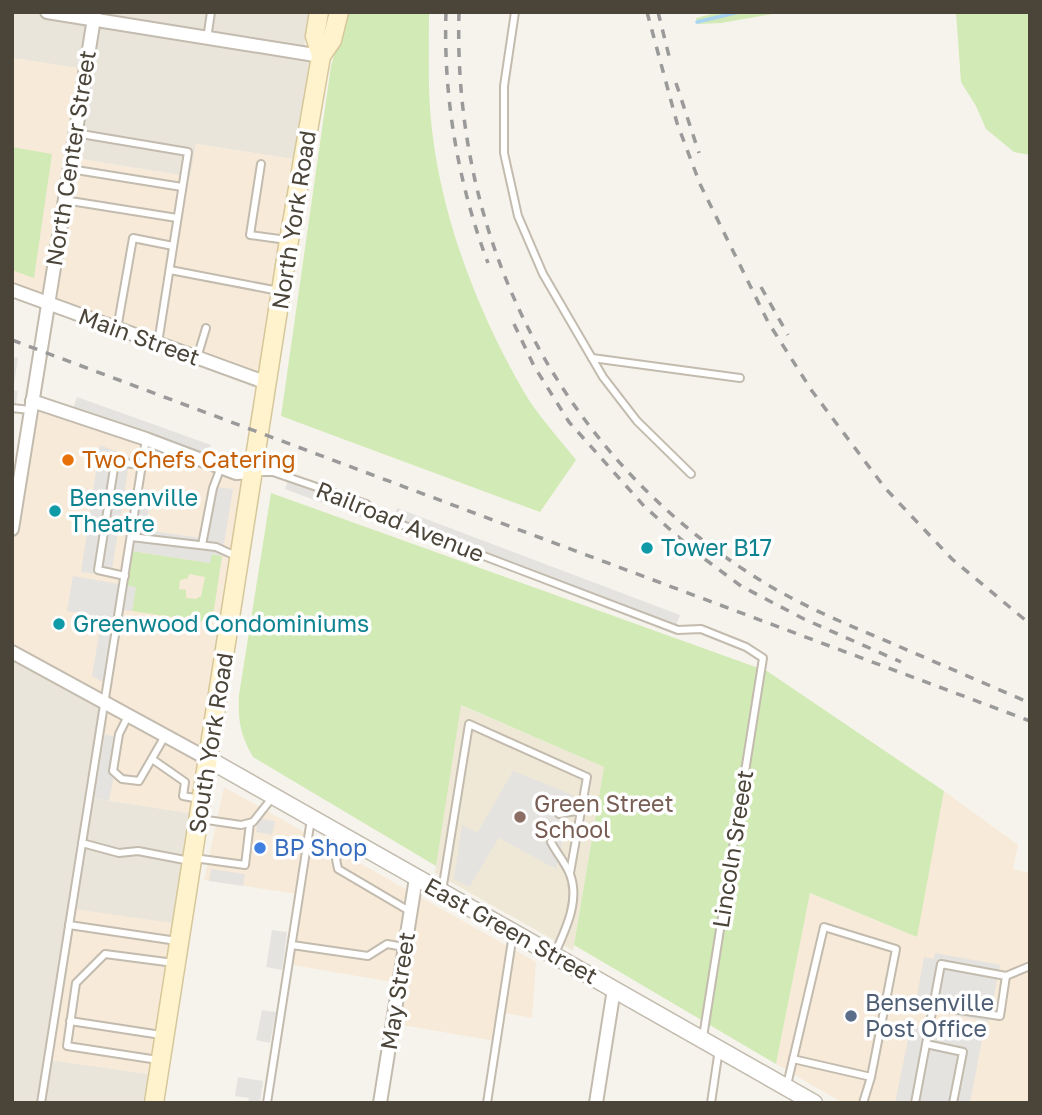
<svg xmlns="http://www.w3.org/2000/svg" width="1042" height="1115" font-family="'Golos Text',sans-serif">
  <rect width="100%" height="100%" fill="#f6f3ec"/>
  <g fill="#eae5da">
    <path d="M12 12H310L304 48 315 58 299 160 196 144 191 177 69 157 83 69 12 58Z"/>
    <path d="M12 654 106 706 92 798 196 814 179 924 51 1060 156 1075 151 1103H12Z"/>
  </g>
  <g fill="#f7ead8">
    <path d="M12 58 84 69 69 157 190 177 196 144 299 160 265 380 12 286Z"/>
    <path d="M35 399 248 482 205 754 12 648V551Z"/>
    <path d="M106 706 205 760 196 814 92 798Z"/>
    <path d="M224 787 536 962 532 1018 499 1012 495 1041 391 1023 398 983 287 964 297 894 204 880Z"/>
    <path d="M944 791 1018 845 1013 869 1030 873V1103H843L776 1064 810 893 916 937Z"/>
    <path d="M74 909 179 924 156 1075 50 1060Z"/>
  </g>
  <path fill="#efe8d6" d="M460 705 604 767 573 951 435 873Z"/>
  <g fill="#d2eab5" fill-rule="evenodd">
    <path d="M346 12H429C429 44 428 77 430 109 437 207 475 307 524 392 538 416 559 438 576 460L540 512 281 416 331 66Z"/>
    <path d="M720 12H784L721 23 697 24 696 18Z"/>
    <path d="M956 12H1030V155L1014 152 986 129 976 106 961 82Z"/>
    <path d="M12 147 52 154 34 278 12 270Z"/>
    <path d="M271 493 767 671 944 791 917 937 810 893 776 1064 574 945 604 767 461 705 436 866 253 757C240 734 238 722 239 695Z"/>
    <path d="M132 551 210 563 211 554 222 556 212 623 132 611 135 588 126 586ZM189 574 205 577 201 597H198L197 599 186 598V590L179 589 180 580 188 578Z"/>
  </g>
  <g fill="#e5e3e0">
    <path d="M12 357 18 358 13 390 18 391 13 423Z"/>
    <path d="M77 397 211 445 205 462 71 414Z"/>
    <path d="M100 445 130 457 111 576 81 572Z"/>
    <path d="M289 478 369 506 365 519 285 489Z"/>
    <path d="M209 486 233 489 222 556 212 554 210 563 132 551 140 492 151 493 146 530 200 538Z"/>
    <path d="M397 508 680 615 675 629 392 522Z"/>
    <path d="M73 576 136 587 132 611 124 610 112 687 92 676 102 617 67 611Z"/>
    <path d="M105 734 121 739 109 801 94 798Z"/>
    <path d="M513 771 573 795 556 869 499 838 469 887 454 879 462 825 477 833Z"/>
    <path d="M258 818 275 821 272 835 256 832Z"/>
    <path d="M211 869 245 874 243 886 209 881Z"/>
    <path d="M272 930 287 932 282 970 266 967Z"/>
    <path d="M935 953 1000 965 989 1022 915 1007 924 957 934 959Z"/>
    <path d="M262 1010 276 1012 270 1043 256 1040Z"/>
    <path d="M911 1025 946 1038 949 1028 983 1035 970 1103H895Z"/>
    <path d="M238 1077 263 1081 260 1103H248L249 1098 235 1096Z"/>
  </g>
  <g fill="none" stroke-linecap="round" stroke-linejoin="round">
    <path stroke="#a9d4f2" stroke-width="3.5" d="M697 22 739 12"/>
    <g stroke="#c2bbae" stroke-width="10">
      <g id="service">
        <path d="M515 12 504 86V153L518 216 543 274 603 377 637 421 691 474"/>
        <path d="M207 39 211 12"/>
        <path d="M75 133 188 152 158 343"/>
        <path d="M261 164 250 235 287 240"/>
        <path d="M70 169 182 187"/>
        <path d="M64 200 177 218"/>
        <path d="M170 270 279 291"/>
        <path d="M117 329 133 238 173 246"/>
        <path d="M197 358 206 328"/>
        <path d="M592 358 740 378"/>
        <path d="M12 408 30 410"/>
        <path d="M254 472H273L366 504 384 518 678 630 701 629 746 647 763 658 703 1037"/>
        <path d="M131 537 216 547 238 557"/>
        <path d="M202 545 213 488 221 467"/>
        <path d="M125 576 98 570 115 462 142 465"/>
        <path d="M128 716 119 734 113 771 122 779 139 781 165 736"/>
        <path d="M152 759 185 782 183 796 200 799"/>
        <path d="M559 814 581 810"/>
        <path d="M200 819 241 825 253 822 272 798"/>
        <path d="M347 839 336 859 338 869 411 912"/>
        <path d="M551 842C556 852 564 861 569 872 581 898 566 929 555 953"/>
        <path d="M82 843 119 853 138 851 190 861"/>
        <path d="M194 858 245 865 250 823"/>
        <path d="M442 891 469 724 587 777 570 873"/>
        <path d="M69 925 177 941"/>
        <path d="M292 945 368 956 387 944 404 947"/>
        <path d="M933 1006 1000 1016 1006 976"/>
        <path d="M70 1021 161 1035"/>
        <path d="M926 1044 963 1052 953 1103"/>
        <path d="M793 1059 871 1077"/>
        <path d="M158 1060 67 1046 76 983 105 954 174 963"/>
        <path d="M787 1085 824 927 896 949 871 1077 863 1103"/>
        <path d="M41 1103 146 439"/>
        <path d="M267 1103 311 819"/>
        <path d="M487 1103 513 934"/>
        <path d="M711 1103 719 1049"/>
        <path d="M915 1103 941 964 1006 976 1030 966"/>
      </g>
    </g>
    <g stroke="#c2bbae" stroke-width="16">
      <g id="minor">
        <path d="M47 12 321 56"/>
        <path d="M12 290 267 383"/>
        <path d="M32 401 146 439 236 473 253 472"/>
        <path d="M12 529 95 12"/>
        <path d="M12 652 208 759"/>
        <path d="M380 1103 416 878"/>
        <path d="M596 1103 614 989"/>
      </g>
    </g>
    <g stroke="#c2bbae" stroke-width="19">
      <path id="tertiary" d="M208 759 814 1103"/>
    </g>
    <g stroke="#d6c79b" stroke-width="21">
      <g id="secondary">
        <path d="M319 12 315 36 321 56"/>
        <path d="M154 1103 289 240 321 56 332 40 339 12"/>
      </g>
    </g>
    <use href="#service" stroke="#fff" stroke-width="6"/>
    <use href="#minor" stroke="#fff" stroke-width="12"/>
    <use href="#tertiary" stroke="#fff" stroke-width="16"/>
    <use href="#secondary" stroke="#fff3cd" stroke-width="18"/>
    <g stroke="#9a9a9a" stroke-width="3.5" stroke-dasharray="9 9" stroke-linecap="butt">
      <path d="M446 12C443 96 458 184 488 263"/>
      <path d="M459 12C452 243 562 458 760 580 803 607 851 626 898 646 942 665 986 684 1030 703"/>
      <path d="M647 12 677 123 700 184 768 322 812 391 885 488 952 559 1030 624"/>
      <path d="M658 12 670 60"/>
      <path d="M676 83 699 153"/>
      <path d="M761 287 788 335"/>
      <path d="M514 324 534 366 569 422 644 506 694 551 741 586 804 619 901 662"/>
      <path d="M12 340 1030 721"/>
    </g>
  </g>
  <circle fill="#e8710a" stroke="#fff" stroke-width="2.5" cx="68" cy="460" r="7"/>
  <g fill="#0f9aa8" stroke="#fff" stroke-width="2.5">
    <circle cx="55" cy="511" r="7"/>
    <circle cx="647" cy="548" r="7"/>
    <circle cx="59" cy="624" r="7"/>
  </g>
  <circle fill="#8d6e63" stroke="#fff" stroke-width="2.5" cx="520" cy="817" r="7"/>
  <circle fill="#3f7fe0" stroke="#fff" stroke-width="2.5" cx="260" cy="848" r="7"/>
  <circle fill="#5c6f8a" stroke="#fff" stroke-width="2.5" cx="851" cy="1016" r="7"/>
  <g text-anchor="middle" stroke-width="7" stroke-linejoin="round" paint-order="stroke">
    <g font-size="23" fill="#4b4439" stroke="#fff">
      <text transform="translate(71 158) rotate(-81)" y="8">North Center Street</text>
      <text transform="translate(294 220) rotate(-81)" y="8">North York Road</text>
      <text transform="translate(139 337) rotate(20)" y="8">Main Street</text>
      <text transform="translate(400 522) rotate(22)" y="8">Railroad Avenue</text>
      <text transform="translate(211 743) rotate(-81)" y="8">South York Road</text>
      <text transform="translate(733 849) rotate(-81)" y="8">Lincoln Sreeet</text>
      <text transform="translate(511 931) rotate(29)" y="8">East Green Street</text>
      <text transform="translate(398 991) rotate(-81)" y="8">May Street</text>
    </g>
    <g font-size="23" fill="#c56008" stroke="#fff" text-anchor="start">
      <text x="82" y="468">Two Chefs Catering</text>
    </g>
    <g font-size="23" fill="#0d838f" stroke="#fff" text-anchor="start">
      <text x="69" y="506">Bensenville<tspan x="69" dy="26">Theatre</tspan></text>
      <text x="661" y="556">Tower B17</text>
      <text x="73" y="632">Greenwood Condominiums</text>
    </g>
    <g font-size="23" fill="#785e54" stroke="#fff" text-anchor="start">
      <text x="534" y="812">Green Street<tspan x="534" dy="26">School</tspan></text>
    </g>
    <g font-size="23" fill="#366cbe" stroke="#fff" text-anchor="start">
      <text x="274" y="856">BP Shop</text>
    </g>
    <g font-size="23" fill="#4e5e75" stroke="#fff" text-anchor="start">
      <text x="865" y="1011">Bensenville<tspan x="865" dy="26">Post Office</tspan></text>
    </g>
  </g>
  <rect width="1042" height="1115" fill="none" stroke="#4b4439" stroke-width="28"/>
</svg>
